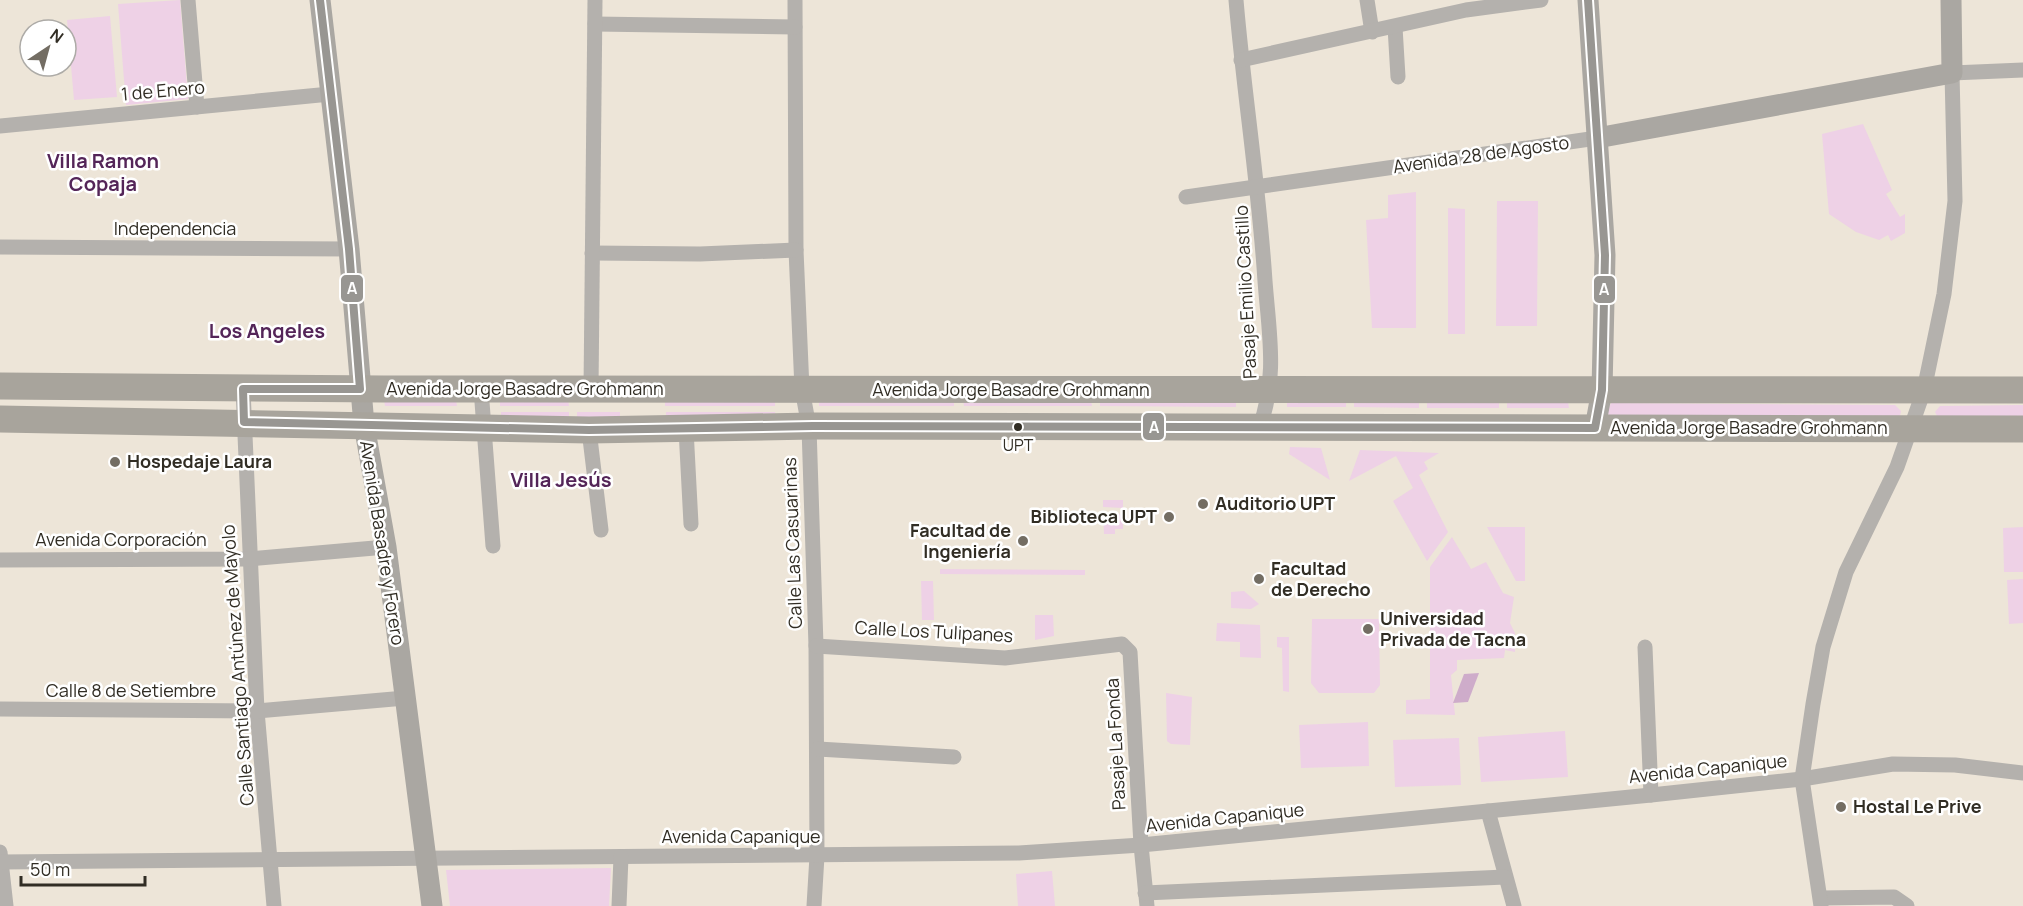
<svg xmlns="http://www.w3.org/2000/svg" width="2023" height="906" font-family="Manrope,sans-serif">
  <rect width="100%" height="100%" fill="#ede5d8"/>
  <g fill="#eed1e6">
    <path d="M180 0 188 99 126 105 118 4Z"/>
    <path d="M110 16 117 97 74 100 67 20Z"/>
    <path d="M1863 124 1892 190 1886 194 1900 217 1905 214V233L1891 241 1888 235 1879 240 1856 232 1829 214 1822 134Z"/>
    <path d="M1416 192V328H1372L1366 220 1388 218V195Z"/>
    <path d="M1497 201H1538L1537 326H1496Z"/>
    <path d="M1448 208 1465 209V334H1448Z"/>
    <path d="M384 400H456L457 406H385Z"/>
    <path d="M500 400H568L569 406H500Z"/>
    <rect x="665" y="400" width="110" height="6"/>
    <rect x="819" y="400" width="135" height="6"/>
    <path d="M963 400 1091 401 1092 406H964Z"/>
    <path d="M1100 401H1236V407L1100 406Z"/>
    <rect x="1287" y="401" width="59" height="6"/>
    <path d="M1354 401 1419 402V408L1354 407Z"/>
    <rect x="1427" y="402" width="72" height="6"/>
    <path d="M1507 402H1568L1569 408H1507Z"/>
    <path d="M1611 403 1895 405 1901 411 1900 416 1610 417 1607 412Z"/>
    <path d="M2023 405V422L1938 418 1935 412 1940 406Z"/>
    <rect x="501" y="412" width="68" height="6"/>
    <rect x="577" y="412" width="43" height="6"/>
    <path d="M666 412H775L776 418H666Z"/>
    <path d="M1290 447 1321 448 1330 480 1289 454Z"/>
    <path d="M1360 450 1439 453 1424 462 1428 469 1419 475 1448 532 1427 561 1393 501 1413 488 1396 456 1349 481Z"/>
    <path d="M1103 500H1123V508L1103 507Z"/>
    <path d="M1103 513 1123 514V529H1115V534H1104Z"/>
    <path d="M1487 527H1525V581H1516Z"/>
    <path d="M2023 527V572H2004L2003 528Z"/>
    <path d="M1452 537 1471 569 1486 562 1503 593 1514 597 1510 623 1515 633V652L1505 650 1504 658 1457 660V670L1451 675 1455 715 1406 714V700L1430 699V567Z"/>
    <path d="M940 569 1085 570V575L940 574Z"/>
    <path d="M2023 579V623L2009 624 2007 580Z"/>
    <path d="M921 581H933L934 620H922Z"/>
    <path d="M1244 591 1259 604 1251 609 1231 608V592Z"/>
    <path d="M1035 615H1053L1054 636 1035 640Z"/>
    <path d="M1312 619H1379L1380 685 1374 693H1319L1311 683Z"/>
    <path d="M1217 623 1260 625 1261 658 1240 657V642L1216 641Z"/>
    <path d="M1277 637H1289V692L1283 691 1282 648 1277 647Z"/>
    <path d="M1166 693 1192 697 1190 745 1171 744 1167 741Z"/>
    <path d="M1368 722 1369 766 1301 768 1299 725Z"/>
    <path d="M1565 731 1568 777 1481 782 1478 737Z"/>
    <path d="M1459 738 1461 785 1395 787 1393 740Z"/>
    <path d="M611 868 609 906H450L446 870Z"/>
    <path d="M1052 871 1055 906H1018L1016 874Z"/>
  </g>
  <path fill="#ceacca" d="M1479 673 1468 702 1453 703 1464 674Z"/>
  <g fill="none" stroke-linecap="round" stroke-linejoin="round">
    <g stroke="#b4b1ad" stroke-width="15">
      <path d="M188 0 197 107"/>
      <path d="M795 0 796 250 802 389 809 427 816 646 817 856 814 906"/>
      <path d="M1236 0C1244 94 1259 187 1265 281 1269 334 1278 377 1259 429"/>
      <path d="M1367 0 1372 32"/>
      <path d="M595 24 795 27"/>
      <path d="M1395 27 1398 77"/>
      <path d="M1241 60 1466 10 1541 0"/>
      <path d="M0 126 330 94"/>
      <path d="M1186 197 1597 138"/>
      <path d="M0 247 349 249"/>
      <path d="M592 253 700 254 796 250"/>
      <path d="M243 389 257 711 274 906"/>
      <path d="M481 389 493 546"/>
      <path d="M591 389 595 0"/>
      <path d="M686 429 691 524"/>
      <path d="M589 430 601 530"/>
      <path d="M0 560 249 559 386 547"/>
      <path d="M816 646 1005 658 1122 644 1130 652 1141 845 1147 906"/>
      <path d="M1645 647 1651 795"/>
      <path d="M0 709 257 711 405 698"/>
      <path d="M818 749 954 757"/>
      <path d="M1488 811 1514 906"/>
      <path d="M0 852 6 906"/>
      <path d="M0 862 1019 853 1141 845 1651 795 1802 779 1893 764 1955 765 2023 773"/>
      <path d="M1145 893 1505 877"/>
      <path d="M1821 898 1894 897 1907 906"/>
      <path d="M619 906 621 857"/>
      <path d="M1821 906 1802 779 1813 704 1823 647 1846 572 1897 467 1924 390 1944 294 1955 201 1952 73 2023 70"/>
    </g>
    <g stroke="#aaa7a2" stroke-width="21">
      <path d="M320 0 349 249 364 425 386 547 432 906"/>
      <path d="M1588 0 1605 255 1602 390 1595 428"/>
      <path d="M1597 138 1952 73 1951 0"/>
    </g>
    <g stroke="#a8a49c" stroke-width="27">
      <path d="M0 386 383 389 2023 390"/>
      <path d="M0 419 589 430 813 426 2023 429"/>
    </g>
    <g stroke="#fff" stroke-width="12">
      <path id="bus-1" d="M320 0 349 249 360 389H243L244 422 589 430 813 426 1595 428 1602 390 1605 255 1588 0"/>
    </g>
    <use href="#bus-1" stroke="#989692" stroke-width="8"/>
  </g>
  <circle fill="#312d24" stroke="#fff" stroke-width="2" cx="1018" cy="427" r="5"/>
  <g fill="#736d63" stroke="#fff" stroke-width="2">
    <circle cx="115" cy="462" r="6"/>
    <circle cx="1203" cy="504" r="6"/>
    <circle cx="1169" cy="517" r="6"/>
    <circle cx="1023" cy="541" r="6"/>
    <circle cx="1259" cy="579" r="6"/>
    <circle cx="1368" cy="629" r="6"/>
    <circle cx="1841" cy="807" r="6"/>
  </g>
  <g text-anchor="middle" stroke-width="5" stroke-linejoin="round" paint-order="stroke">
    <g font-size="16" fill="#312d24" stroke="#fff">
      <text x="1018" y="451">UPT</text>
    </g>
    <g font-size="18" fill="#312d24" stroke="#fff">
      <text transform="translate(163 91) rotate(-5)" y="6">1 de Enero</text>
      <text transform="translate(1481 155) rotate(-8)" y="6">Avenida 28 de Agosto</text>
      <text x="175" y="235">Independencia</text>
      <text transform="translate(1246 292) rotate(-93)" y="6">Pasaje Emilio Castillo</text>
      <text x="525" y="395">Avenida Jorge Basadre Grohmann</text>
      <text x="1011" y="396">Avenida Jorge Basadre Grohmann</text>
      <text x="1749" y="434">Avenida Jorge Basadre Grohmann</text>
      <text x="121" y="546">Avenida Corporación</text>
      <text transform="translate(382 543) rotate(81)" y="6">Avenida Basadre y Forero</text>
      <text transform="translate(793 543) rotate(-92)" y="6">Calle Las Casuarinas</text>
      <text transform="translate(934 632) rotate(3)" y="6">Calle Los Tulipanes</text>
      <text transform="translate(238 665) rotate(-94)" y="6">Calle Santiago Antúnez de Mayolo</text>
      <text x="131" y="697">Calle 8 de Setiembre</text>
      <text transform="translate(1116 744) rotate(-93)" y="6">Pasaje La Fonda</text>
      <text transform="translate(1708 769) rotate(-6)" y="6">Avenida Capanique</text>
      <text transform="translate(1225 818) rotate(-6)" y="6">Avenida Capanique</text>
      <text x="741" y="843">Avenida Capanique</text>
    </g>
    <g font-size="18" font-weight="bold" fill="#312d24" stroke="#fff" text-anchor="start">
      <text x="127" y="468">Hospedaje Laura</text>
      <text x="1215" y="510">Auditorio UPT</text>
      <text x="1157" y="523" text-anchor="end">Biblioteca UPT</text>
      <text x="1011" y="537" text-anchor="end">Facultad de<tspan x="1011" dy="21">Ingeniería</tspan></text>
      <text x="1271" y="575">Facultad<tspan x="1271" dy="21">de Derecho</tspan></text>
      <text x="1380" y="625">Universidad<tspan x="1380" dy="21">Privada de Tacna</tspan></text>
      <text x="1853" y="813">Hostal Le Prive</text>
    </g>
    <g font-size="20" font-weight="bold" fill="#542558" stroke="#fff">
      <text x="103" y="168">Villa Ramon<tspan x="103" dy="23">Copaja</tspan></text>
      <text x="267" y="338">Los Angeles</text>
      <text x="561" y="487">Villa Jesús</text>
    </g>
  </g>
  <g stroke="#fff" stroke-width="2">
    <rect x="340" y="274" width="24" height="29" rx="6" fill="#989692"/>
    <rect x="1593" y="275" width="23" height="29" rx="6" fill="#989692"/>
    <rect x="1142" y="412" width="23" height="29" rx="6" fill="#989692"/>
  </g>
  <g font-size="16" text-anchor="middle" font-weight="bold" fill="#fff">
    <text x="352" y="294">A</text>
    <text x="1604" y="295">A</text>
    <text x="1154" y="433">A</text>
  </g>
  <g transform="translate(48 48) rotate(36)"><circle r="28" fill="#ffffff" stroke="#adaba7" stroke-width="1.5"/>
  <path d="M0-4.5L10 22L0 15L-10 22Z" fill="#736d63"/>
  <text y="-9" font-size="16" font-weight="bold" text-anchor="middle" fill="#312d24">N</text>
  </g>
  <path d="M21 876v9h124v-9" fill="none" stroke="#312d24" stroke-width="3"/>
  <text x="30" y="876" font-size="18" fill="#312d24" stroke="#ffffff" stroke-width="4.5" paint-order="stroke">50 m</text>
</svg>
